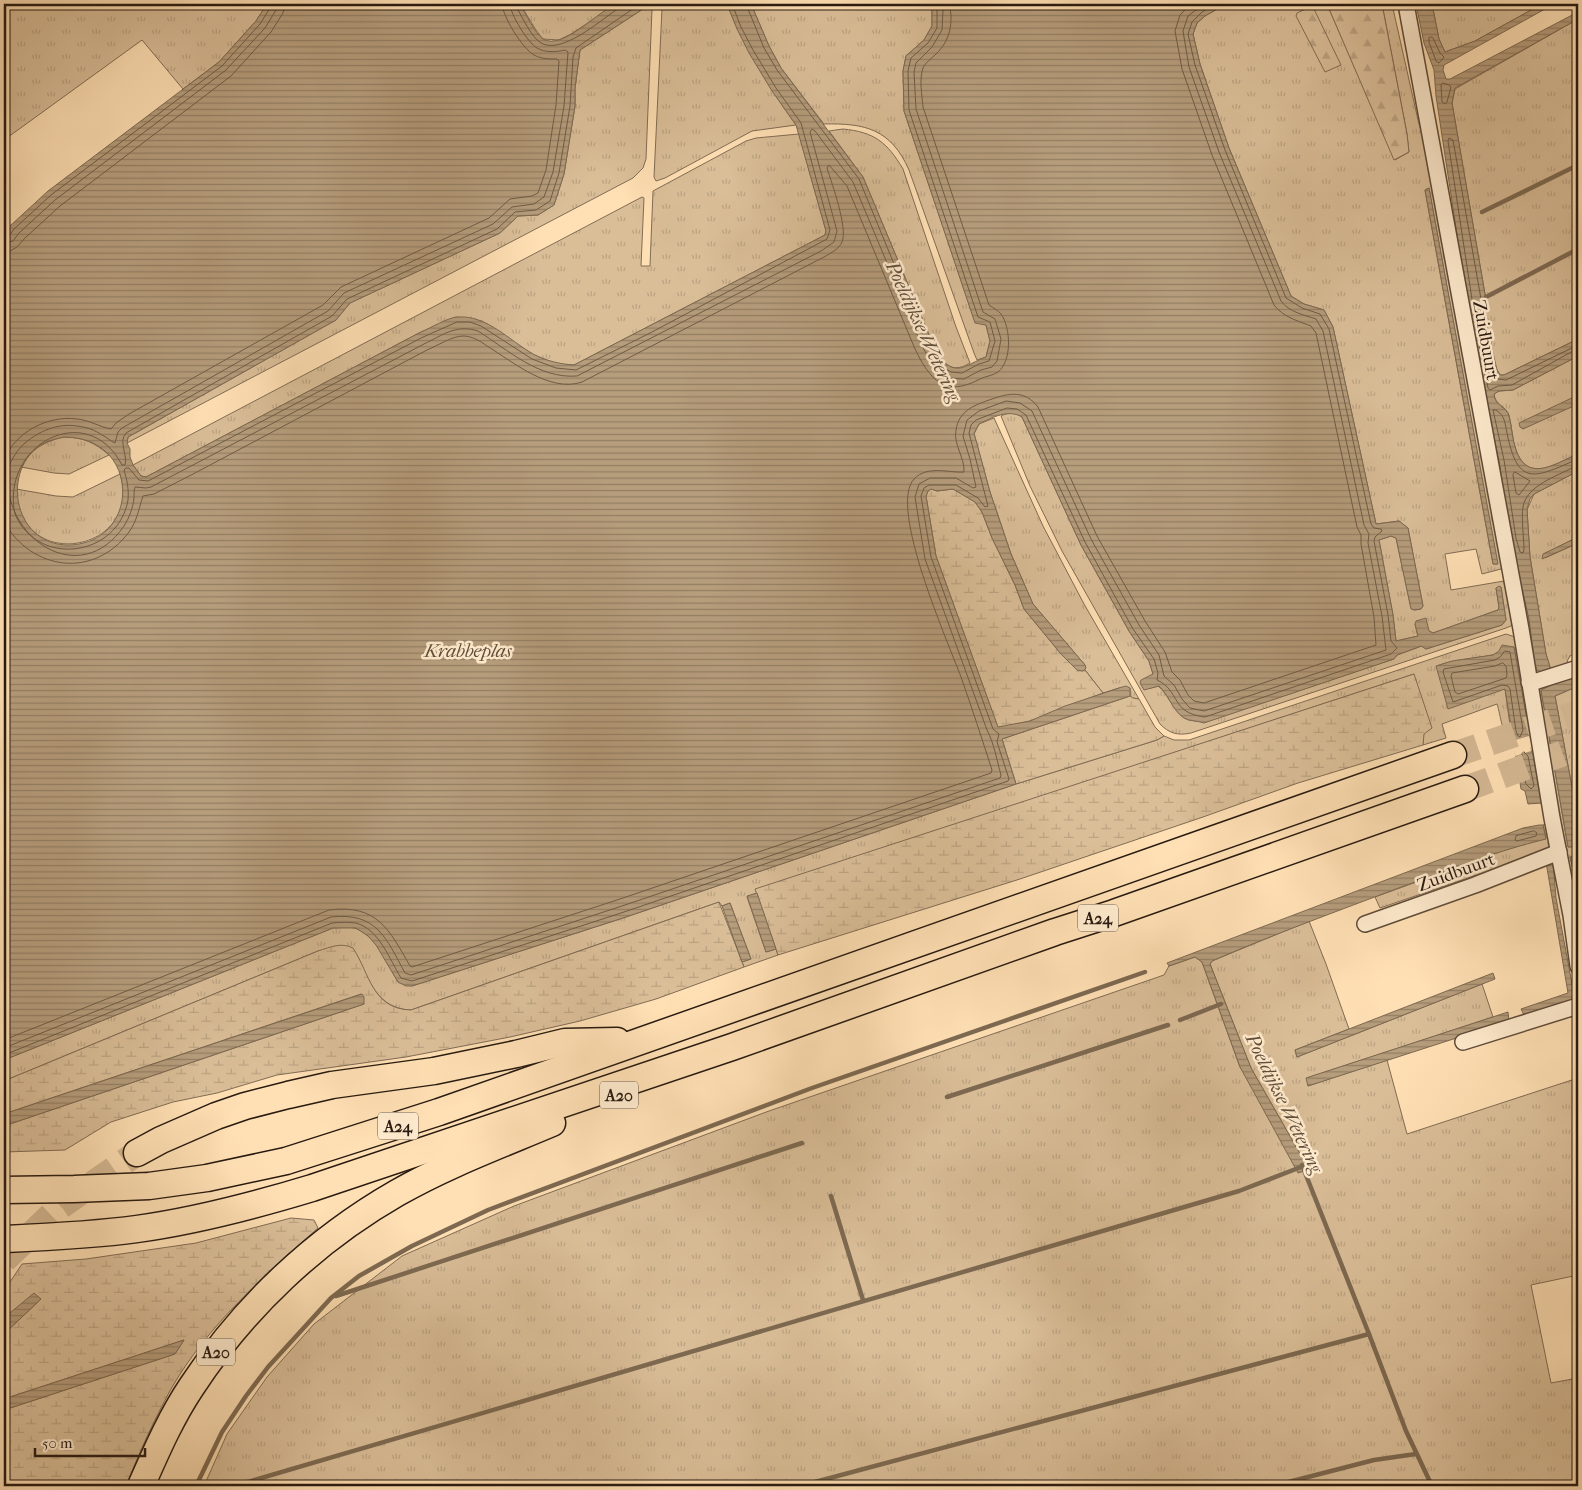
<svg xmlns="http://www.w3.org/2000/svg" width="1582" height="1490" font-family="'IM FELL French Canon',serif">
  <defs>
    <pattern id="grass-tufts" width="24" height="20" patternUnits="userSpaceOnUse" patternTransform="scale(1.25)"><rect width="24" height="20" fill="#dabe98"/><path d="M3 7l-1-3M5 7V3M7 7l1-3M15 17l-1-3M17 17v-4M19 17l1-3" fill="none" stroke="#bba382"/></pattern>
    <pattern id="forest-firs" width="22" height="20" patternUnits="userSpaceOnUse" patternTransform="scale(1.25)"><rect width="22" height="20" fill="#dabe98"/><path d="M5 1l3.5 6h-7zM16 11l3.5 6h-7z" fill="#bba382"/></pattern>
    <pattern id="wetland-marsh" width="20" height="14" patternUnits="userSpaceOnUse" patternTransform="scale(1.25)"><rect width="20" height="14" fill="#dabe98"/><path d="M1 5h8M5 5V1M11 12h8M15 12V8" fill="none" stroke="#bba382"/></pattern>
    <pattern id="water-rules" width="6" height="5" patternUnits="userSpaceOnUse" patternTransform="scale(1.25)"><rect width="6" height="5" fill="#b69d7c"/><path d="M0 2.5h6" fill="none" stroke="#947f64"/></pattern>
  </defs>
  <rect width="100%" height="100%" fill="#ffe0b4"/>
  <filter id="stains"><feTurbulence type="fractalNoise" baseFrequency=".004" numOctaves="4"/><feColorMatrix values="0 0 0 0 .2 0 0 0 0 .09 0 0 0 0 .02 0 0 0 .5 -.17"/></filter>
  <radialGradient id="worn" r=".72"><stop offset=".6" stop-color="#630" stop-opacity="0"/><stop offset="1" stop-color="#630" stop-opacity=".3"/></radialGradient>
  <g fill="url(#grass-tufts)" stroke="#816c54" fill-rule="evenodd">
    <path d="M4 4H267L256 21 219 62 183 89 142 40 4 140Z"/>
    <path d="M520 4H546L551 7 556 4H617L571 34 559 40 543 39 536 30Z"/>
    <path d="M645 4H652V9L646 159 643 168 633 178 127 443 128 437 139 431 336 320 350 303 500 233 518 216 538 215 554 205 564 174 575 106V88L580 50 646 7Z"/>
    <path d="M660 4H727C744 48 769 87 796 125L752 131 665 178 656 181 654 177 662 9Z"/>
    <path d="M751 4H928L932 10V26L924 40 906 56 903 71 904 111 975 322 986 325 990 341 986 357 977 360 974 353 909 170C891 129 865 123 824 124L781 68 769 46Z"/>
    <path d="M1226 4H1327L1395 160 1409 152 1407 134 1382 4H1392L1418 120 1430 164 1503 565 1501 569 1482 574 1476 549 1445 554 1451 590 1504 581 1506 583 1513 621 1511 626 1506 628 1191 733C1177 736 1169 733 1160 724L1062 551 1030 486 1001 416C1009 412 1014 412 1022 417L1081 545 1129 631 1149 661 1153 674 1150 676 1151 688 1158 686C1168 694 1173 710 1184 718 1189 721 1199 721 1204 722L1394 659 1397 655 1422 646 1426 649 1502 625 1506 620 1501 587 1496 588 1499 607 1498 610 1433 633 1415 624 1418 636 1396 641 1393 615 1379 540 1391 536 1396 538 1411 608 1415 610 1421 609 1423 606 1408 528 1399 521 1376 524 1333 327 1324 310 1304 304 1291 296 1229 148 1200 64 1193 34 1197 23 1205 16ZM1429 188 1497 563V564H1493L1425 190Z"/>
    <path d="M1432 4H1542L1475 41 1445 52 1439 39Z"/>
    <path d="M1578 19V339L1504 375H1500L1495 366 1483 310 1486 300 1452 103 1455 89Z"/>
    <path d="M843 129C874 132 887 142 903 169L956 327 970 363C948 376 942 360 932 342L863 177 829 131Z"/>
    <path d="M799 134 826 231 825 235 574 365 557 364 534 355 482 321 456 317 419 333 146 477 141 476 133 465 642 197 644 198 641 266H650L653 191 746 141 756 138Z"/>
    <path d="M1578 356V454C1556 463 1528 484 1516 450 1512 439 1512 427 1509 415 1506 406 1495 405 1494 394L1499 391 1513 390Z"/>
    <path d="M994 418 1043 526 1084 604 1139 699 1133 698 1130 696V688H1119L1103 693 1085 670V665L1033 604 1011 554 990 492 974 434 979 424Z"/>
    <path d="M1489 420 1499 461 1511 540 1529 619 1535 666 1550 667 1546 654 1530 557 1527 510 1534 494 1578 471V537L1544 554 1545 558 1578 543V652L1570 656 1567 661 1571 666 1535 674Z"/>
    <path d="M64 437C83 437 95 443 109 455L69 474 54 473 21 467C30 449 46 441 64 437Z"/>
    <path d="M120 474C144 551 19 576 16 489L56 496 73 497Z"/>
    <path d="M1506 634 1515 637 1531 733 1527 736 1529 731 1514 647C1506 649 1499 654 1492 655 1473 659 1454 659 1437 666L1505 689 1511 732 1514 739C1501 737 1501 715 1497 704L1442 724 1446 738 1423 745V734L1414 674 756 890 757 893 747 897 766 952 776 949 778 955 744 967 742 962 751 959 730 903 722 906 719 902 411 1010C378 1009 369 981 357 955L318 951 4 1081V1060L333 928C341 928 350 926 357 929 378 938 387 964 398 982L412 986 626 917 1016 784 1157 740 1164 736 1174 740H1189Z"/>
    <path d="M1552 684 1541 690 1568 847 1578 844V841V856L1570 857 1573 870 1567 871 1538 688Z"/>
    <path d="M1578 686V819L1555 696Z"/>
    <path d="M1547 823 1553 849 1380 908 1375 897 1505 850 1546 838 1543 825Z"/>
    <path d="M1309 921 1326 964 1349 1029 1295 1050 1297 1057 1482 984 1493 1017 1307 1078 1308 1086 1387 1060 1407 1134 1578 1078V1275L1531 1285 1551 1383 1578 1378V1486H204L227 1434 267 1377 314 1324 402 1256 514 1206 769 1111 1164 975 1169 966 1195 957 1202 962 1240 1067 1307 1170V1166L1251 1068 1210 964 1212 961Z"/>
  </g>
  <g fill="url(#forest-firs)" stroke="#816c54">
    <path d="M1327 4H1382L1407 134 1409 152 1394 160Z"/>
    <path d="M1310 7H1313L1341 65 1325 72 1296 16 1297 13Z"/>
  </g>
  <g fill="url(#wetland-marsh)" stroke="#816c54">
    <path d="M931 489 937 491 953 489 975 502 982 512 992 538 1015 585 1024 609 1061 654 1077 670H1085L1103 693 1030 721 998 728 936 556 926 496 928 491Z"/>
    <path d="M1414 674 1432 728 1424 734 1423 745 1298 783 1203 817 1020 879 778 955 755 889Z"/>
    <path d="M1130 696 1133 698 1139 699 1155 727 1164 736 1157 740 1016 784 1002 739Z"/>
    <path d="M719 902 744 967 656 999 580 1021 510 1037 406 1057 277 1075 217 1093 173 1102 111 1122 65 1150 4 1152V1126L364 1004 361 994 4 1114V1081L318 951C331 947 341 942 353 948 370 974 372 1009 411 1010Z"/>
    <path d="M291 1218 314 1220 318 1228C265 1275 207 1326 171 1389 154 1420 139 1453 126 1486H4V1410L175 1354 184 1340 4 1399V1334L40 1300 4 1318V1291L22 1264 86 1259 196 1243Z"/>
  </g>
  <g fill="url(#water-rules)" stroke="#7d6951" fill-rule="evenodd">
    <path d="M267 4H520C525 12 535 34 543 39 564 51 600 8 618 4 625 2 637 4 645 4L646 7 580 50 575 88V106L564 174 554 205 538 215 518 216 500 233 350 303 336 320 128 437 127 443 130 449V457L133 465 141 476 146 477 419 333C429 329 448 317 458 317 487 315 510 341 533 354 546 361 560 364 574 365L825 235 826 231 796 125 772 91 749 53 737 29 727 4H751L769 46 781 68 863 177 932 342C938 353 944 370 960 368 967 367 977 360 986 357L990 341 986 325 975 323 904 111 903 71 906 56 924 40 932 26V10L928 4H1226L1205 16 1197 23 1193 34 1200 64 1229 148 1291 296 1304 304 1324 310 1333 327 1376 524 1399 521 1408 528 1423 606 1421 609 1414 610 1411 609 1396 538 1391 536 1379 540 1393 615 1396 641 1418 636 1415 624 1416 621 1426 618 1429 631 1433 633 1498 610 1499 607 1496 588 1499 586 1501 587 1506 620 1502 625 1426 649 1421 646 1397 655 1394 659 1204 723C1199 721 1189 721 1184 718 1172 710 1169 695 1159 686L1144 690 1140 683 1141 680 1153 674 1149 661 1129 631 1081 545 1022 417C1009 409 992 417 979 424L974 433 990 492 1011 554 1033 604 1085 665 1086 668 1083 671 1077 670 1061 654 1024 609 1015 585 992 538 982 512 975 502 953 489 937 491 931 489 928 491 926 496 936 556 998 727 1030 721 1065 706 1119 688 1126 686 1130 688V696L1002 739 1016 784 626 917 412 986H406L398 982 376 945 368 936 356 928H333L4 1060V236L10 226 48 191 219 62 256 21ZM64 437C142 437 141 543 69 545 16 546 0 475 39 446 47 441 55 439 64 437Z"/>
    <path d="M1416 4H1432L1439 39 1445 52 1475 41 1542 4H1554L1444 65 1443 70 1446 79H1450L1578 12V19L1455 88 1452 103 1486 300 1483 310 1497 370 1500 375H1504L1578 339V356L1513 390 1499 391 1494 394C1495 407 1506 406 1509 416 1512 427 1512 439 1516 450 1528 484 1556 463 1578 454V471L1534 494 1530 499 1527 509 1530 557 1546 654 1550 667 1549 669 1541 672 1537 670 1535 666 1529 619 1511 540 1499 461 1473 340 1436 96 1434 70 1424 43Z"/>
    <path d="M1429 188 1498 564H1493L1425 190Z"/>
    <path d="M1578 395V404L1523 429 1520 427 1519 423Z"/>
    <path d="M1578 537V543L1542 559 1543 554Z"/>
    <path d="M1502 645 1514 647 1529 731C1527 738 1529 748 1533 754L1542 803 1528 804 1525 791 1521 789 1505 689 1448 709 1436 666 1452 661 1493 655 1499 651Z"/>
    <path d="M1578 673V686L1555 696 1578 819V844L1576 847H1568L1541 690Z"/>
    <path d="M1539 825H1543L1546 839C1496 851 1449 870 1401 887 1338 911 1274 934 1212 961L1210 964 1251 1068 1307 1166V1170L1298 1173 1240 1067 1202 962 1195 957 1169 966 1167 963 1523 828Z"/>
    <path d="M1578 856V888L1570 857Z"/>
    <path d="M1553 861 1556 898 1575 1000 1524 1015 1521 1009 1568 993 1546 862Z"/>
    <path d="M757 893 776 949 766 952 747 896Z"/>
    <path d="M730 903 751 959 742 962 722 906Z"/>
    <path d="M1493 973 1495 979 1297 1057 1295 1050Z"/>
    <path d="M362 994 364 997V1004L4 1126V1114Z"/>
    <path d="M1508 1012 1509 1021 1308 1086 1306 1078Z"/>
    <path d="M34 1293 41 1299 4 1334V1318Z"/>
    <path d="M184 1340 175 1354 4 1410V1399Z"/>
  </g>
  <path fill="#ffe0b4" d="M1529 736 1531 751 1515 756 1512 741Z"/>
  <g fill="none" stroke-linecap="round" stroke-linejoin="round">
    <g stroke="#6f5c46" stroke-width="1">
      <path d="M510 4C510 14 528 43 537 48 545 53 557 52 565 50L568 52 564 106 553 172 544 197 534 204 512 207 493 224 344 293 328 311 122 428 118 432 115 443C110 441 107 437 102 435 95 430 86 427 77 426 58 423 39 431 25 443 17 450 12 459 8 468 0 538 80 591 124 526 129 518 133 508 134 498 134 494 134 491 135 487L146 488 151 487 424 344C443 335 456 324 478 331 508 350 539 379 577 376L821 251 834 242 837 231 810 132 812 129 815 131 853 182 922 346 935 369 948 378 964 379 981 370 992 367 997 361 1001 339 995 319 983 312 916 109 914 72 916 63 932 47 942 30 943 10 941 4"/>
      <path d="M516 4 517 8C522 17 532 38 541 43 561 55 600 21 616 10L619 4"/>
      <path d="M640 4 576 48 573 57 570 106 559 173 550 201 536 210 515 212 497 229 347 299 332 316 126 433C118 442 128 455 125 465H122C87 398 0 445 15 514 38 568 118 557 128 500 129 489 127 480 124 470L126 468H129L139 480 148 481 421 338 457 322H470L481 326 532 359 556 368 576 370 652 332 827 239 830 230 801 123 776 88 753 50 741 27 732 4"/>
      <path d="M746 4 764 48 777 70 859 179 927 344 940 365 951 372 962 373 979 364 989 361 995 341 990 322 978 317 909 110 908 71 911 58 928 43 937 28V10L934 4"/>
      <path d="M1431 37 1433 38 1440 53 1444 57 1439 63 1436 61 1429 42V38Z"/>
      <path d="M1443 83 1449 85 1451 87 1447 102 1445 104 1442 102 1441 85Z"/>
      <path d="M4 237 9 236 14 229 51 195 222 66 260 24 270 8 271 4"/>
      <path d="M4 244 13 241 19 233 55 200 226 70 265 28 276 10 277 4"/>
      <path d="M4 251H10L17 247 25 238 60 206 231 76 271 32 283 13 285 4"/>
      <path d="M1578 345 1506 380 1498 379 1493 373 1478 310 1481 299 1453 140 1449 138 1448 141 1478 339 1488 388 1490 390 1498 386 1512 385 1573 351H1578"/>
      <path d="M1578 459C1536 477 1518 489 1507 433 1505 423 1505 416 1496 410H1493L1504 460 1516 538 1520 552 1523 553 1524 550C1524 539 1521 517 1523 507 1526 486 1557 476 1574 467H1578"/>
      <path d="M4 460C15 432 48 415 77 419 89 420 100 427 111 429L116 423 129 414 323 305 341 287 489 218 510 199 532 196 538 193 546 170 556 105 559 61 557 59C549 59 541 59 534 55 522 48 503 17 502 4"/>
      <path d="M1515 472 1530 481 1519 495 1516 493 1513 475Z"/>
      <path d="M4 522C32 571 94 579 129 532 137 521 139 508 143 496L154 494 195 473 427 350C437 346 452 336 463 336 472 336 480 341 487 346 513 362 550 393 582 382L824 257C831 253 839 249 842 242 848 228 832 184 827 168L829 165 847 186 915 349C930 380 945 398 980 379 986 376 992 376 998 372 1012 361 1011 328 1001 314 998 310 993 308 989 305L923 107C922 96 919 79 923 68 925 63 931 59 936 54 950 41 954 22 949 4"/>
      <path d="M1505 651 1510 652 1523 730 1520 737 1518 736 1516 731 1510 689 1508 686 1502 685 1453 702 1443 672 1444 669 1495 660 1500 657Z"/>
      <path d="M1503 663 1506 666 1507 675 1506 678 1458 694 1455 692 1451 676 1452 673 1495 666Z"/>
      <path d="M1524 752 1528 756 1534 786 1531 789 1526 784 1521 761 1522 754Z"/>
      <path d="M1534 831 1537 833 1536 836 1517 841 1515 840 1516 836Z"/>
      <path d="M4 1040 329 910C377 904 389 929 410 966L412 967 620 899 991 773 992 770C982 739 972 708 961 677 948 642 888 507 914 479 927 465 949 473 964 472 965 458 953 444 956 430 959 410 975 405 992 399 1009 393 1025 390 1038 407L1097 536 1145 621 1165 652 1172 672 1180 680 1188 695 1194 701 1204 703 1376 645 1374 617 1361 544V535L1357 527 1316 333 1311 326C1298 321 1283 317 1274 305L1212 155 1182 69 1175 31 1180 15 1191 4"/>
      <path d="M4 1048 331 917C377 912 386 938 405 973L411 975 622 906 1000 778 1001 775C997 761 994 743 987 730L925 559 915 497 919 484 930 478H956L973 488 976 487 970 459 963 436 967 420 979 411 1006 401 1020 403 1032 411 1091 539 1139 625 1159 655 1164 676 1174 685 1182 699 1190 708 1204 711 1386 650 1382 616 1368 543 1369 534 1364 525 1323 331 1316 319C1304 315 1289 312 1281 301L1219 152 1189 67 1183 31 1188 16 1204 4"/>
      <path d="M4 1055 332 923C340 922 349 922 356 923 379 929 390 960 401 978L412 981 624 912 1008 781 1009 779 997 742 999 734 993 729 931 557 921 496 924 488 929 485H956L978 498 985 507 988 506 969 433 971 425 976 420 1007 408 1017 409 1026 415 1085 542 1133 629 1154 659 1158 673 1157 680C1181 691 1170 713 1205 717L1391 654 1397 648 1391 641 1388 615 1374 541 1375 537 1382 531 1381 529 1374 528 1371 524 1329 329 1320 314 1302 308 1286 298 1225 150 1195 65 1188 34 1192 22 1202 12 1216 4"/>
    </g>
    <g stroke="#7d6951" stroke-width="4.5">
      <path d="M1482 212 1578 165"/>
      <path d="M1486 297 1578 249"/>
      <path d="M1180 1020 1221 1004"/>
      <path d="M947 1097 1168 1025"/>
      <path d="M1302 1165 1369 1334 1406 1431 1432 1486"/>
      <path d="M831 1196 863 1300"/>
      <path d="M336 1296 802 1143"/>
      <path d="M196 1486 222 1432 246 1396 268 1367 331 1298 359 1276 412 1246 488 1210 812 1088 1145 972"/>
      <path d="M234 1486 1239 1191 1301 1167"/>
      <path d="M800 1486 1369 1334"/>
      <path d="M1273 1486 1374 1460 1416 1454"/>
    </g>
    <g stroke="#d4b893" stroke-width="26" stroke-dasharray="26 13" stroke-linecap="butt">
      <path d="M1453 755 1578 713"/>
      <path d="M1465 789 1578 748"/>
      <path d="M4 1260 61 1206 137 1153"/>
    </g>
    <g stroke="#5e4c39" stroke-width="18">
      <g id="street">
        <path d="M1406 4 1521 629 1552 818 1571 915 1578 966"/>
        <path d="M1529 682H1534L1578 668"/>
        <path d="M1365 924 1475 885 1559 852"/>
        <path d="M1463 1042 1578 1006"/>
      </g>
    </g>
    <g stroke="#281a10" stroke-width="29">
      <g id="highway">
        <path d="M137 1153 161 1140 216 1116 245 1106 288 1095 332 1085 434 1071 516 1054 565 1042 617 1041"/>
        <path d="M4 1190 74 1189 149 1186 207 1178 286 1161 439 1112 1453 755"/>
        <path d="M4 1239C48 1237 93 1235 137 1229 195 1221 256 1205 312 1188L732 1047 1055 932 1114 913 1465 789"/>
        <path d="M141 1486C156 1452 171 1417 192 1386 244 1307 315 1240 397 1193 446 1165 500 1145 552 1123"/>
      </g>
    </g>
    <use href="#street" stroke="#ffebce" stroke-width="15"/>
    <use href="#highway" stroke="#ffe0b4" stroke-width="26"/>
  </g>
  <g text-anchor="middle" stroke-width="5" stroke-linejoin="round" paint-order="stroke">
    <g fill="#ffebce" stroke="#685949" stroke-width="1">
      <rect x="1078" y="904.5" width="40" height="27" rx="4"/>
      <rect x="600" y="1081.5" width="38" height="27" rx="4"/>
      <rect x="378" y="1112.5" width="40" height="27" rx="4"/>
      <rect x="197" y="1338.5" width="38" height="27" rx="4"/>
    </g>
    <g font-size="16" font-weight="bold" fill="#281a10">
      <text x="1098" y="924">A24</text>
      <text x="619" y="1101">A20</text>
      <text x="398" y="1132">A24</text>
      <text x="216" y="1358">A20</text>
    </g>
    <g font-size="18" fill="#281a10" stroke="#ffebce">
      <text transform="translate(1486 340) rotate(80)" y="6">Zuidbuurt</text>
      <text transform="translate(1456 872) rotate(-20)" y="6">Zuidbuurt</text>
    </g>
    <g font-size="19" font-style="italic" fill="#614e3b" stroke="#ffebce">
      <text transform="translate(924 331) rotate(65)" y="7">Poeldijkse Wetering</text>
      <text x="468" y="657">Krabbeplas</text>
      <text transform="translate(1285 1103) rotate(64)" y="7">Poeldijkse Wetering</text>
    </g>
  </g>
  <rect width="1582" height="1490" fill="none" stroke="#ffe0b4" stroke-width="20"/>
  <rect x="5" y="5" width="1572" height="1480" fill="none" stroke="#281a10" stroke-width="2.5"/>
  <rect x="10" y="10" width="1562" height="1470" fill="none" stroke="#281a10"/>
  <path d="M35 1448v8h110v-8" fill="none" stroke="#281a10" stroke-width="2.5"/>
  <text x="42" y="1448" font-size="15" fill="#281a10" stroke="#ffebce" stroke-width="4" paint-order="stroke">50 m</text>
  <rect width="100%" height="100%" filter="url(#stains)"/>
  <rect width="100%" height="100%" fill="url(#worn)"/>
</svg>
